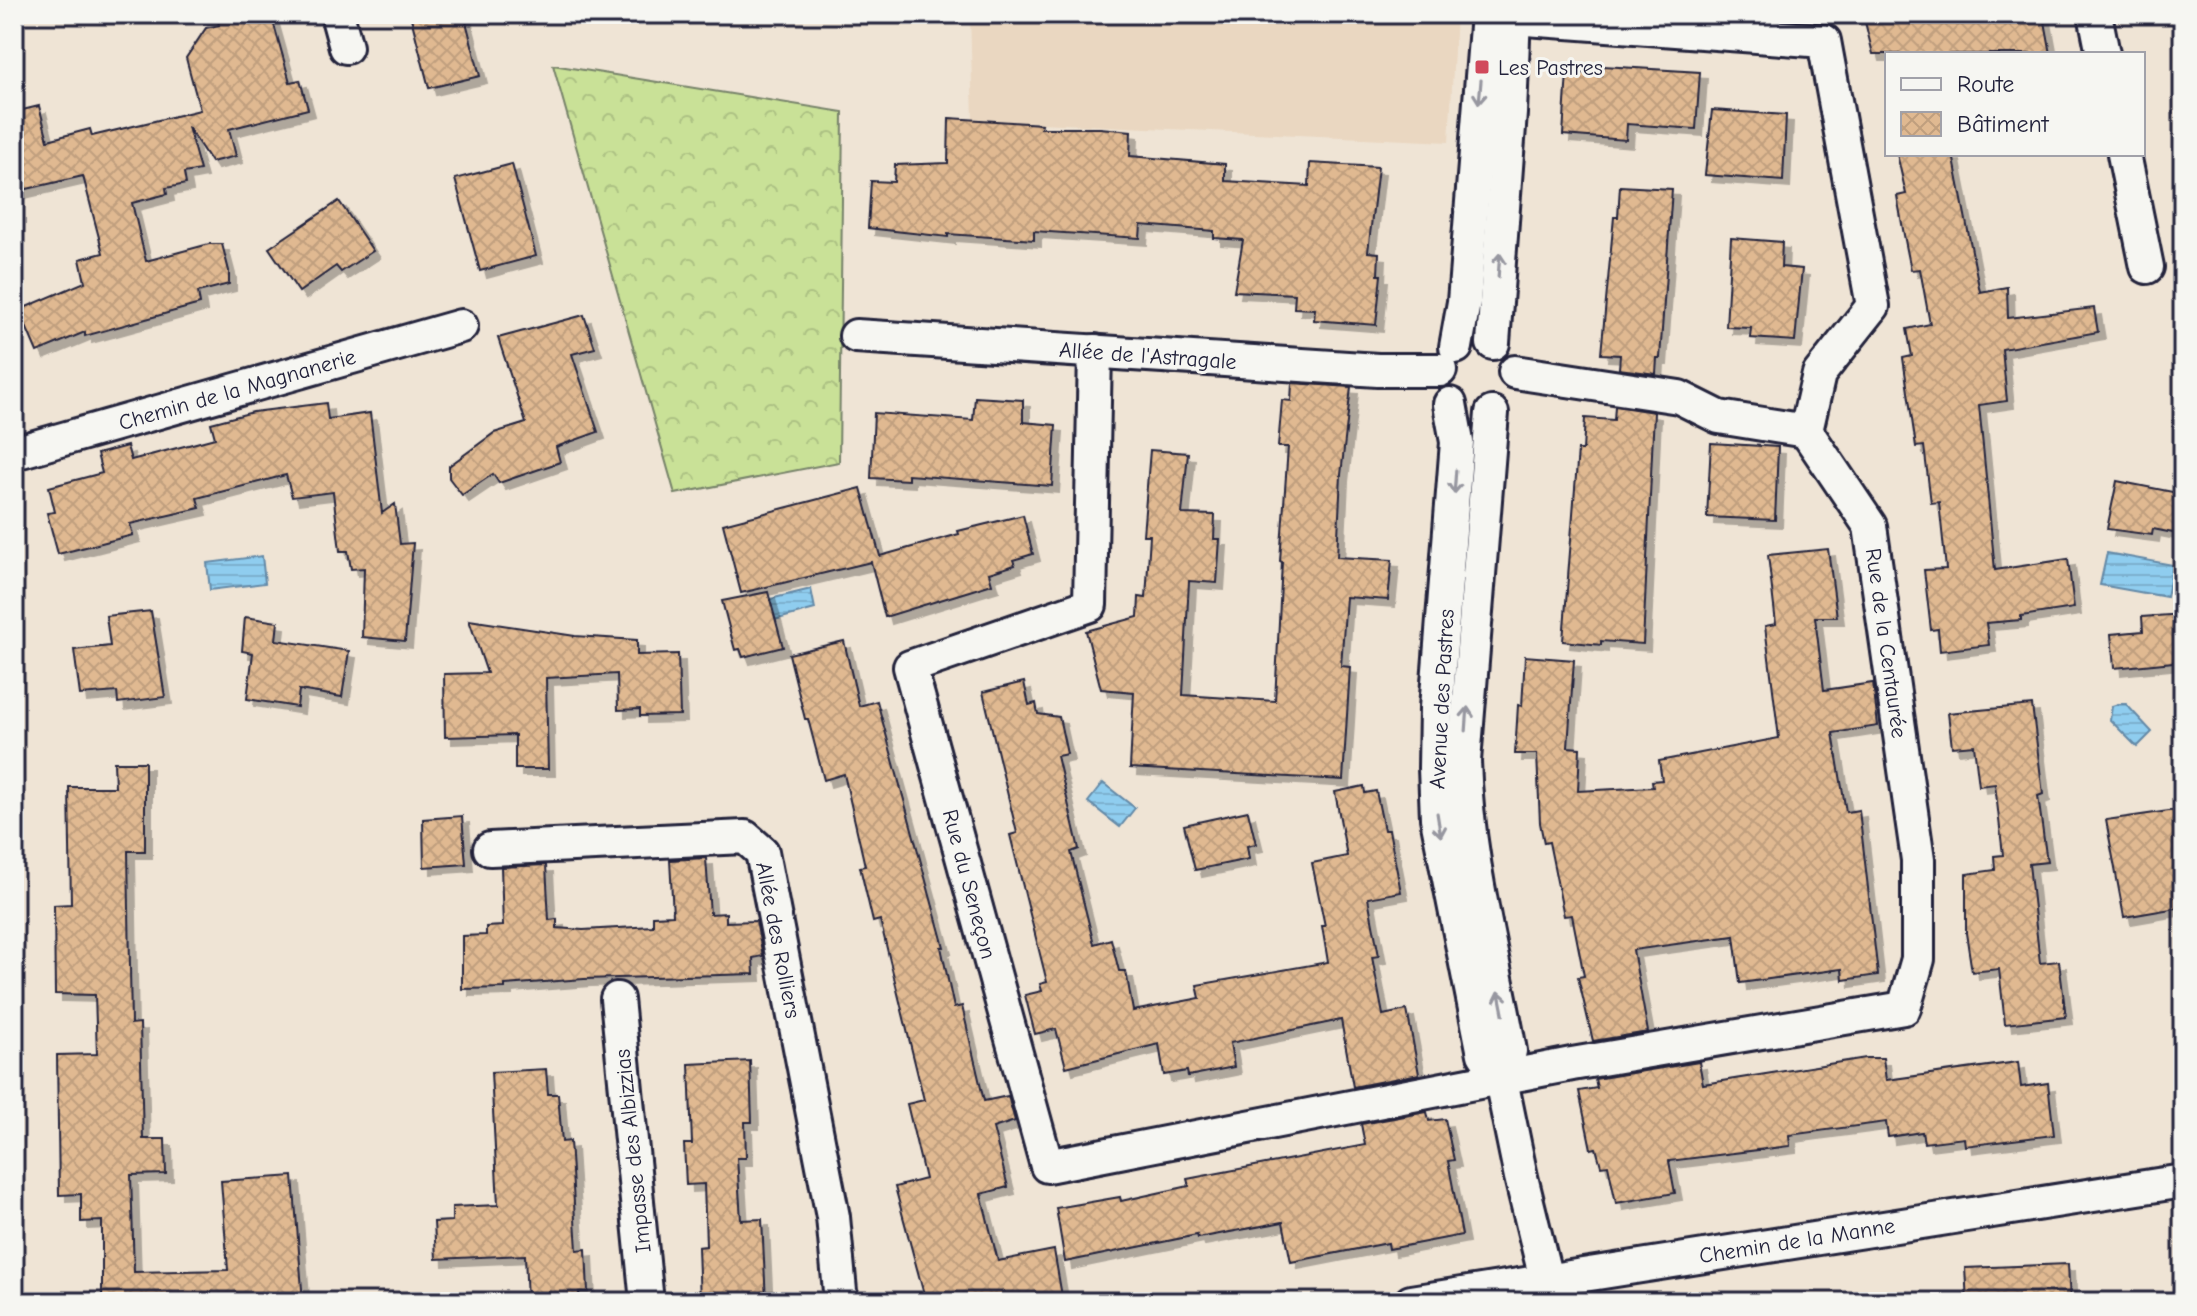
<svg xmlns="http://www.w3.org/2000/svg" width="2197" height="1316" font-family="'Comic Neue',sans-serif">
  <defs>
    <pattern id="forest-crowns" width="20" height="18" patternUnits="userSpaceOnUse" patternTransform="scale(2)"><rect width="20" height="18" fill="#c9e197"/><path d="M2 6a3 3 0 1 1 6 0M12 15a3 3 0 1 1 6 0" fill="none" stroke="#acc183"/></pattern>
    <pattern id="water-rules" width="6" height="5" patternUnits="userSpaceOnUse" patternTransform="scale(2)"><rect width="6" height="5" fill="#8fcdef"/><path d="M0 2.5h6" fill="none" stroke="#7bb0ce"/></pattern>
    <pattern id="building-cross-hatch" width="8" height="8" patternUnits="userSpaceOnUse" patternTransform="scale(2)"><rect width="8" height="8" fill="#e0b991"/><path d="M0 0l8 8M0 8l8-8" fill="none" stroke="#c09f7e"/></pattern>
    <filter id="shadow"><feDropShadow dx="7" dy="7" stdDeviation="0" flood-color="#0004"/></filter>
  </defs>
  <rect width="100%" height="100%" fill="#efe4d5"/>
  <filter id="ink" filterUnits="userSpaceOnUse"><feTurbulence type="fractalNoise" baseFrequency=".0125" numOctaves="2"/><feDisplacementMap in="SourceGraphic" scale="16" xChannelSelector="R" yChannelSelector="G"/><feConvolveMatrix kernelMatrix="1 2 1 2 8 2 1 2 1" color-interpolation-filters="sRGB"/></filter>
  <g filter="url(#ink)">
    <path fill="#ead7c1" d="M970 14H1456L1449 142 973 120Z"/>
    <path fill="url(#forest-crowns)" stroke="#768269" stroke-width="2" d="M553 65 843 112 839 462 675 494Z"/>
    <g fill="url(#water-rules)" stroke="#6389a7" stroke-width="2">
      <path d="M2107 553 2173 565 2167 597 2100 585Z"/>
      <path d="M262 556 265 583 210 590 207 563Z"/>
      <path d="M811 589 815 609 767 622 762 601Z"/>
      <path d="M2118 704H2126L2152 732 2137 747 2110 720 2112 706Z"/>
      <path d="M1103 783 1135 808 1120 827 1088 802Z"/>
    </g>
    <g fill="url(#building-cross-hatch)" stroke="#22223b" stroke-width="2" filter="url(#shadow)">
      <path d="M216 14H271L290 82 300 80 308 109 229 129 236 156 211 162 188 127 200 170 184 173 186 184 166 188 167 194 132 203 146 261 209 244H222L229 271V284L198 292 200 304 85 336V332L37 352 19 310 85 282 80 259 103 253 83 176 14 192V112L39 106 48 140 90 129 92 136 200 110 186 58 206 28 219 25Z"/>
      <path d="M410 14H464L480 76 429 88Z"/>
      <path d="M1863 14H2003L2005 24 2044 16 2051 54H1873Z"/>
      <path d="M1603 66 1700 72 1696 129 1627 124 1626 140 1563 135 1567 72 1602 75Z"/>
      <path d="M1712 110 1786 115 1783 181 1705 175Z"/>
      <path d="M949 118 1042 124 1041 128H1100L1131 131 1130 156 1225 164V181L1309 186 1310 163 1378 167 1368 252 1379 253 1378 275H1381L1376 325 1314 320 1315 309 1294 308 1295 294 1234 291 1243 240 1214 238V231L1141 225 1140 238 1034 231V240L948 234V237L868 228 871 181 894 182 895 165 948 163Z"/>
      <path d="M1897 154H1953L1980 292 2007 287 2008 318 2094 308 2098 332 2002 349 2007 401 1979 405 1995 570 2068 559 2074 608 2021 616V620L1986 623 1989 645 1940 651 1938 629 1931 630 1924 570 1946 569 1939 502 1931 503 1924 446 1916 447 1903 358 1912 356 1907 329 1930 324 1920 269 1911 270 1904 235 1897 196 1906 194Z"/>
      <path d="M512 164 536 256 480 271 455 179Z"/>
      <path d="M1620 186 1672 189 1660 358H1657L1656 374 1619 369 1620 355 1601 354 1614 217H1618Z"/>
      <path d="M339 201 373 251 341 272 336 266 299 292 269 248Z"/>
      <path d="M1731 238 1782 242 1781 267 1802 269 1795 341 1750 338 1751 328 1726 327Z"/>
      <path d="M584 315 595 348 572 354 598 432 556 447 560 462 499 483 493 474 462 495 449 478V466L494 433 526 423 498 338Z"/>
      <path d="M1292 383 1351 387 1341 475 1337 557 1392 560 1388 600 1346 597 1341 666 1350 667 1343 780 1130 768 1134 692 1101 689 1086 631 1138 617 1139 597 1146 598 1150 535H1143L1150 450 1188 453 1182 514 1215 515 1214 539H1220L1217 583 1189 581 1183 695 1275 701 1282 562 1280 561 1288 447H1278L1282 400 1291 401Z"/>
      <path d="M975 397 1023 400V422L1056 425 1052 486 908 475V480L871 478 874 413 973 420Z"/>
      <path d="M326 403 328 419 370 413 382 513 395 504 400 544 413 543 405 641 362 637 364 568 351 569 348 551H340L333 492 292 497 286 475 197 498 200 508 130 524 133 535 58 554 47 513 55 512 49 487 102 473 97 454 127 446 131 460 215 438 211 423 253 412Z"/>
      <path d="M1615 406 1654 412 1643 644 1601 641V645L1563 641 1578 450H1583L1585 418 1614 420Z"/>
      <path d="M1711 443 1778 447 1775 520 1707 517Z"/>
      <path d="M2117 481 2183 494V535L2153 529 2152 535 2107 529Z"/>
      <path d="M861 488 880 556 959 534 958 531 1023 515 1033 554 1013 560 1015 565 989 573 992 584 885 617 871 562 741 593 723 524Z"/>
      <path d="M1828 549 1837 617H1815L1824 690 1873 683 1878 726 1833 733 1846 812 1859 810 1878 975 1843 980 1842 969 1740 983 1734 936 1633 950 1648 1032 1593 1041 1578 977 1584 976 1572 915 1564 916 1549 842 1544 843 1540 823 1537 754H1515L1518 705 1522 706 1525 656 1574 660 1568 747 1580 748 1578 791 1653 787 1652 781 1662 780 1659 761 1779 738 1765 626 1776 624 1768 555Z"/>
      <path d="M768 592 783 647 743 657 740 649 735 650 722 601Z"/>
      <path d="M151 611 165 697 118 703 117 692 80 695 74 650 110 646 106 616Z"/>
      <path d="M2183 614V661L2114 668 2111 634 2143 631 2142 617Z"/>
      <path d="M245 617 278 622 276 640 349 651 342 697 299 690 297 707 247 699 253 653 242 651Z"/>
      <path d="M469 620 575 636 637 640V655L678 654 680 715 640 716V709L618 710 617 674 546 678 548 769H515V735L445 737 444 674 487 673Z"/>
      <path d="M844 641 859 706 877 701 944 947H941L954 1008 962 1006 984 1101 1008 1096 1015 1121 993 1128 1008 1187 981 1194 998 1261 1054 1250 1063 1302H926L895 1187 925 1179 907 1104 924 1100 880 920 873 922 860 867 865 866 844 774 824 780 808 719H805L789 654Z"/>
      <path d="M1024 682 1029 705 1036 703 1038 714 1059 717 1067 754 1057 756 1079 849 1071 852 1094 944 1111 939 1119 971H1126L1133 1011 1200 998 1197 985 1328 962 1322 926H1325L1312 863 1347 856 1335 792 1364 786 1365 793 1376 791 1384 830H1389L1401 892 1368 898 1379 956 1372 957 1383 1015 1407 1010 1419 1074 1353 1087 1341 1020 1230 1043 1234 1067 1188 1076 1187 1071 1164 1075 1159 1044 1066 1067 1056 1029 1035 1034 1025 995 1042 991 1040 984 1047 982 1010 835 1017 833 983 692Z"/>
      <path d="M2032 705 2043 794 2038 796 2047 862 2029 864 2040 963 2059 961 2066 1017 2005 1024 1999 969 1972 972 1966 933V874L1995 870 1994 856 2003 855 1995 784 1979 786 1974 745 1952 747 1948 713Z"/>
      <path d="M114 762H145V851H128L131 1024 140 1023 143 1139H165L166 1174 131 1175 134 1272 228 1270 221 1181 293 1176 303 1302H102V1221L81 1222V1194L59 1195 57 1055 97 1054 95 995 55 994 54 905 71 904 69 787H115Z"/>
      <path d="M2183 809V907L2124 917 2106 820Z"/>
      <path d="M1248 811 1256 844 1247 846 1249 859 1195 870 1184 825Z"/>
      <path d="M462 816 466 864 424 867 423 819Z"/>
      <path d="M706 858 710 914 726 913V922L756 921 763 956 753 958 754 974 584 979 505 985V988L462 989V936L486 935V927L503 926 501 867 546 865 549 920 557 919V928L583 930 653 926V916L673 915 670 860Z"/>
      <path d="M1866 1058H1883L1886 1080 2018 1062 2021 1087 2048 1083 2054 1135 1965 1146 1964 1138 1924 1143 1922 1132 1888 1137 1886 1122 1789 1135 1790 1146 1669 1161 1675 1193 1616 1203 1608 1165 1601 1166 1596 1148 1591 1149 1579 1091 1597 1088 1595 1079 1699 1062 1703 1084Z"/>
      <path d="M750 1061 752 1122H745L746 1158H737L741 1220 762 1219 766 1302H700L698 1247 706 1246 704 1184 686 1185 684 1144H692L689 1064Z"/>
      <path d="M546 1069 548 1094H558L562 1142 570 1141 577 1250 586 1249 588 1292H579L580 1302H527L525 1255 436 1259 434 1222 452 1221V1207L498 1205 491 1072Z"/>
      <path d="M1427 1112 1429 1121 1445 1119 1454 1160 1448 1161 1462 1235 1389 1249 1388 1243 1291 1262 1283 1222 1198 1238 1197 1235 1065 1262 1056 1208 1120 1197 1121 1201 1189 1186 1187 1179 1365 1145 1361 1124Z"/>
      <path d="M2068 1264 2070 1302H1967L1965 1268Z"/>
    </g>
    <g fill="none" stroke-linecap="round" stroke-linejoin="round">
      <g stroke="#22223b" stroke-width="38">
        <g id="street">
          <path d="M337 14 346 47"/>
          <path d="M2095 14 2103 54"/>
          <path d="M2124 154 2147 267"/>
          <path d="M856 336 1378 370H1440"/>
          <path d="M1493 343 1510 113 1514 14"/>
          <path d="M1456 347 1464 302 1487 14"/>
          <path d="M1095 351 1090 605 910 667 1047 1166 1572 1064 1904 1008 1918 959V860L1870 526 1806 431 1819 374 1873 306 1824 41 1513 18"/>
          <path d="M1515 372 1679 397 1719 417 1806 431"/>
          <path d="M1450 404 1457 442 1436 708 1435 768 1437 818 1484 1054 1501 1080 1521 1177 1546 1279"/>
          <path d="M1492 413 1464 761C1467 859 1493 954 1510 1051L1501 1080"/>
          <path d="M14 453 461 326"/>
          <path d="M490 849 745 837 762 852 833 1217 841 1302"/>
          <path d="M617 999 647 1302"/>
          <path d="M1411 1302 2183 1181"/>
        </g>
      </g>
      <use href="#street" stroke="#f6f6f2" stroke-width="32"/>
    </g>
    <defs><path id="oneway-shaft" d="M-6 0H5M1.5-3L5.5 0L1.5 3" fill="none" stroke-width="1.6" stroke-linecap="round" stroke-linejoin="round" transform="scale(2)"/></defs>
    <g stroke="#9797a0">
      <use href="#oneway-shaft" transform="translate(1480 92) rotate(95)"/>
      <use href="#oneway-shaft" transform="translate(1499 265) rotate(-86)"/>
      <use href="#oneway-shaft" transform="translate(1455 482) rotate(94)"/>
      <use href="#oneway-shaft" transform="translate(1467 719) rotate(-86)"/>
      <use href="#oneway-shaft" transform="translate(1439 825) rotate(81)"/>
      <use href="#oneway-shaft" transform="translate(1501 1003) rotate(-101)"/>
    </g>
  </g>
  <rect fill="#d1495b" stroke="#f6f6f2" stroke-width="3" x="1474" y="59" width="16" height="16" rx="4"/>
  <g text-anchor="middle" stroke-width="6" stroke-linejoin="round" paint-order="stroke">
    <g font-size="22" fill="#22223b" stroke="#f6f6f2" text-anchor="start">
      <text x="1498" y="75">Les Pastres</text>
    </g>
    <g font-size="22" fill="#22223b" stroke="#f6f6f2">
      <text transform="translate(1148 355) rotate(4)" y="8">Allée de l'Astragale</text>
      <text transform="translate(237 389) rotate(-16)" y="8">Chemin de la Magnanerie</text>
      <text transform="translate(1887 643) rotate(82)" y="8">Rue de la Centaurée</text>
      <text transform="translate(1441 699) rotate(-87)" y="8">Avenue des Pastres</text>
      <text transform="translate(970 884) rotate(75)" y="8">Rue du Seneçon</text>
      <text transform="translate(779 940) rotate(79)" y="8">Allée des Rolliers</text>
      <text transform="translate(632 1151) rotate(-96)" y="8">Impasse des Albizzias</text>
      <text transform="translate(1797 1240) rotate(-9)" y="8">Chemin de la Manne</text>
    </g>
  </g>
  <rect width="2197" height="1316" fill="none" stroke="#f6f6f2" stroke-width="48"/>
  <rect x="24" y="24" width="2149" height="1268" fill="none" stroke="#22223b" stroke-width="3" filter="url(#ink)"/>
  <rect x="1885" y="52" width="260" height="104" fill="#f6f6f2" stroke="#a1a1a9" stroke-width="2"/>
  <rect x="1901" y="78" width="40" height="12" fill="#f6f6f2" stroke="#a1a1a9" stroke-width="2"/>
  <text x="1957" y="92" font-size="24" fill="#22223b">Route</text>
  <rect x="1901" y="112" width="40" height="24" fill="url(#building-cross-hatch)" stroke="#a1a1a9" stroke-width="2"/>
  <text x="1957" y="132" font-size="24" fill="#22223b">Bâtiment</text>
</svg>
